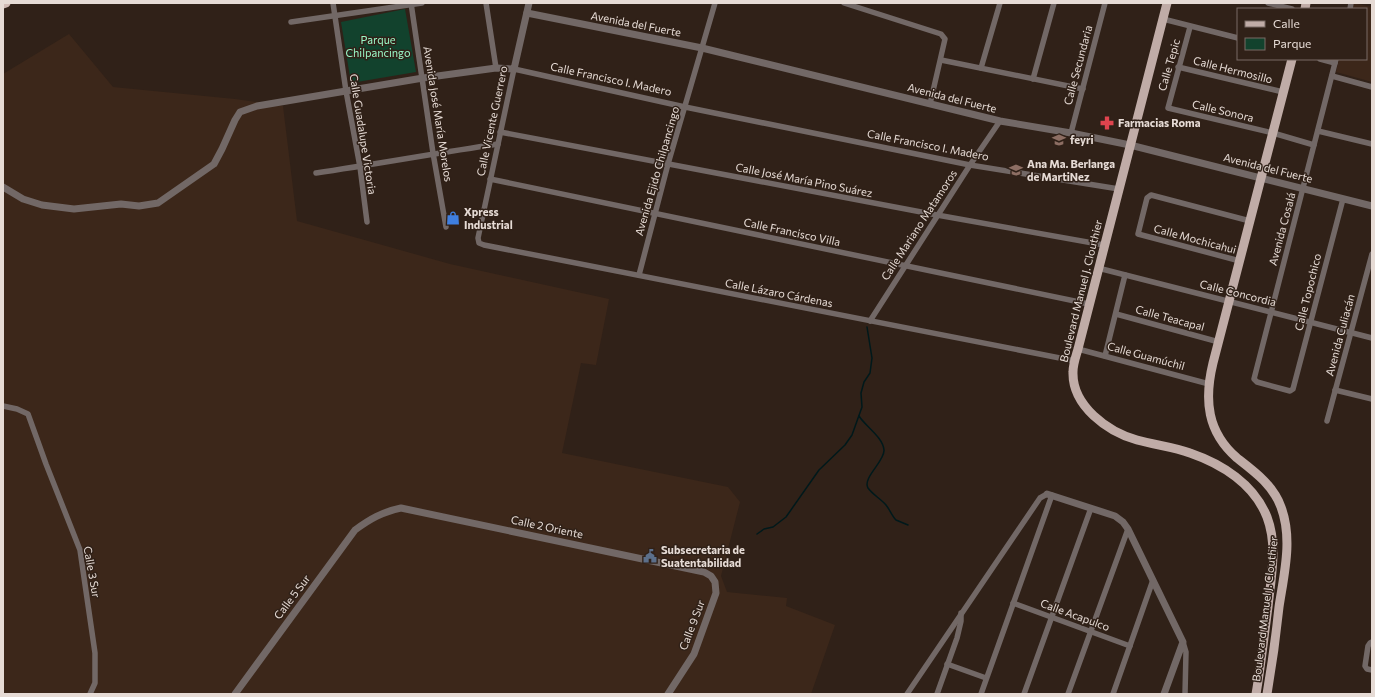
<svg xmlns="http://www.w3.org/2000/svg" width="1375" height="697" font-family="Commissioner,sans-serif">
  <rect width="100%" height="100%" fill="#302118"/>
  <g fill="#3c271a">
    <path d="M1353 3 1372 7V82L1336 72 1339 59H1366V9H1352Z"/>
    <path d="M69 34 113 87 235 99 283 106 297 221 450 264 609 299 596 365 581 363 562 453 728 487 740 502 721 576 727 592 787 598 786 606 835 625 811 694H3V74Z"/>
  </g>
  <path fill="#12422d" d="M405 9 416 72 351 83 341 22Z"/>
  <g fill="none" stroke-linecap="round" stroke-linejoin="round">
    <g stroke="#00191b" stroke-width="1.5">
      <path d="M859 416C865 426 883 437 884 450 885 461 862 478 868 488 872 494 881 499 886 505 890 510 892 516 896 520L908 525"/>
      <path d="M757 534 764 529 773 527 786 517 819 470 845 445 852 435 862 407 861 393 864 382 870 373 872 358 867 327"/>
    </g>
    <g stroke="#726866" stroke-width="5.5">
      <path d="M333 3 346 91 360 167 367 222"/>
      <path d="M411 3 433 153 446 227"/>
      <path d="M486 3 496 68"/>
      <path d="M844 3 941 34 945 39 930 104"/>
      <path d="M1268 3 1292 9"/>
      <path d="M1350 9 1351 3"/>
      <path d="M1163 19 1238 38"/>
      <path d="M291 22 422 3"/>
      <path d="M1190 27 1168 108 1273 133 1314 145"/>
      <path d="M1320 59 1335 63"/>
      <path d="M1336 59 1254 379 1257 382 1290 391 1293 389 1343 199"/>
      <path d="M941 60 1083 89"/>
      <path d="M1178 67 1283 92"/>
      <path d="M981 68 1000 3"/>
      <path d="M1332 76 1372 87"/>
      <path d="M1033 79 1054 3"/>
      <path d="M1318 131 1372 144"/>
      <path d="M500 132 937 215 1104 245"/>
      <path d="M1071 133 1105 3"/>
      <path d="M316 173C377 164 437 153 498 144"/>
      <path d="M490 179 1089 304"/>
      <path d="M1240 261 1138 234 1147 198 1151 195 1250 221"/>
      <path d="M1098 268 1372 338"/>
      <path d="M639 275 668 164 715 3"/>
      <path d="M1116 314 1219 342"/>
      <path d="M870 321 970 165 1000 121"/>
      <path d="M1078 349 1209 384"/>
      <path d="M1105 356 1125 275"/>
      <path d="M1075 361 484 245 479 243 478 238 514 69 685 107 970 165 1119 189"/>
      <path d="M1335 390 1372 399"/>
      <path d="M3 406 17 409 28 414 46 464 80 550 95 653V683L90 694"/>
      <path d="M1327 421 1372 254"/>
      <path d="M1013 603 1130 646"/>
      <path d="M1183 642 1186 652 1185 694"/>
      <path d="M1372 642 1370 643 1368 646 1365 666 1367 669 1372 670"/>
      <path d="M947 664 986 678"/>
      <path d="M907 694 1040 498 1047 494"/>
      <path d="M937 694 957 638 961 621V613"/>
      <path d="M981 694 1052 495"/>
      <path d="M1024 694 1091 508"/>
      <path d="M1068 694 1128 529"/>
      <path d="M1113 694 1153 580"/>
    </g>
    <g stroke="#726866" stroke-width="7">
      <path d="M527 13 702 48 1000 121 1071 133 1130 145 1372 206"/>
      <path d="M3 187 23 199 42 205 74 209 121 204 139 206 158 203 214 164 222 149 235 120 240 112 257 106 423 78 496 68 514 69 529 3"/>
      <path d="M1047 494 1115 516 1123 522 1128 529 1183 642 1164 694"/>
      <path d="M235 694 355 530C370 519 382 512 401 508L704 572 711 576 715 582 716 593 694 654 668 694"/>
    </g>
    <g stroke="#c0aca7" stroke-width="9">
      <path d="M1167 3 1078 349C1076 356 1073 364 1073 372 1072 406 1108 432 1137 440 1155 445 1174 447 1190 453 1222 464 1254 484 1267 517 1278 546 1271 577 1268 607 1264 636 1261 665 1256 694"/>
      <path d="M1305 9 1306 3"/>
      <path d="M1267 694C1272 665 1276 636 1279 607 1284 574 1293 539 1281 507 1273 485 1255 472 1237 458 1207 432 1204 400 1213 363L1292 59"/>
    </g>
    <path stroke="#d0bab4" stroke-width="9" d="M3 4 6 3"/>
  </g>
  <defs>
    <g id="pharmacy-bare" transform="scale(1.08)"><path d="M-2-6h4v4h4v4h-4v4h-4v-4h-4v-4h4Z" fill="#e0444e" stroke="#302118" stroke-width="2.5" paint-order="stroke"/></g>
    <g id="school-bare" transform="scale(1.08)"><path d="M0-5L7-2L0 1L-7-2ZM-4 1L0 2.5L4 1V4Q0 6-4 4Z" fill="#8d6e63" stroke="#302118" stroke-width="2.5" paint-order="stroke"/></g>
    <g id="shop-bare" transform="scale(1.08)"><path d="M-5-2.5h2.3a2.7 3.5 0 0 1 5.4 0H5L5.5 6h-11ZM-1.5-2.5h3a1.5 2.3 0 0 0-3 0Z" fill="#3f7fe0" stroke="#302118" stroke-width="2.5" paint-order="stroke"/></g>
    <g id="civic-bare" transform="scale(1.08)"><path d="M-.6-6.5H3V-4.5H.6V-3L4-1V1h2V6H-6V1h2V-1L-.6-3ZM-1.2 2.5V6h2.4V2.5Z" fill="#5c6f8a" stroke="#302118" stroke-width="2.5" paint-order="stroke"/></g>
  </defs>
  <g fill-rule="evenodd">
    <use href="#pharmacy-bare" x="1107" y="123"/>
    <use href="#school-bare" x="1059" y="140"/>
    <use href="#school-bare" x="1016" y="170"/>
    <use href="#shop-bare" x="453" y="218"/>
    <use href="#civic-bare" x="650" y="556"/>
  </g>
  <g text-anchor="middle" stroke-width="3" stroke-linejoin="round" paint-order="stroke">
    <g font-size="11" fill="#e6dbd5" stroke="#302118">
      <text transform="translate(636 24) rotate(11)" y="4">Avenida del Fuerte</text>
      <text transform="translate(1078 65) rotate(-75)" y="4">Calle Secundaria</text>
      <text transform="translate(1169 65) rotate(-74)" y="4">Calle Tepic</text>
      <text transform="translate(1233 70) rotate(14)" y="4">Calle Hermosillo</text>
      <text transform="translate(611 79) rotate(12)" y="4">Calle Francisco I. Madero</text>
      <text transform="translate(952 98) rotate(14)" y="4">Avenida del Fuerte</text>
      <text transform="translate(1223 111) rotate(13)" y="4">Calle Sonora</text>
      <text transform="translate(438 114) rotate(81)" y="4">Avenida José María Morelos</text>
      <text transform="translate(492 121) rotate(-78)" y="4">Calle Vicente Guerrero</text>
      <text transform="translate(363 134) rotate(81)" y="4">Calle Guadalupe Victoria</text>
      <text transform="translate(928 145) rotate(11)" y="4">Calle Francisco I. Madero</text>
      <text transform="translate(1268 168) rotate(14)" y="4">Avenida del Fuerte</text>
      <text transform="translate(657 171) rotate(-74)" y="4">Avenida Ejido Chilpancingo</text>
      <text transform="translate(804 180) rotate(11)" y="4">Calle José María Pino Suárez</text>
      <text transform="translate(919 225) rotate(-57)" y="4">Calle Mariano Matamoros</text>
      <text transform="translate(1282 229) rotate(-75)" y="4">Avenida Cosalá</text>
      <text transform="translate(792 232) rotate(12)" y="4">Calle Francisco Villa</text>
      <text transform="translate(1195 239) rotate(15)" y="4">Calle Mochicahui</text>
      <text transform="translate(1081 291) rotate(-76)" y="4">Boulevard Manuel J. Clouthier</text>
      <text transform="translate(1308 292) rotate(-76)" y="4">Calle Topochico</text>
      <text transform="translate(779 293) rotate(11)" y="4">Calle Lázaro Cárdenas</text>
      <text transform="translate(1238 293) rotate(14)" y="4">Calle Concordia</text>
      <text transform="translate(1170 318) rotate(15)" y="4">Calle Teacapal</text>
      <text transform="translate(1340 335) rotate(-75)" y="4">Avenida Culiacán</text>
      <text transform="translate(1146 356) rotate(15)" y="4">Calle Guamúchil</text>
      <text transform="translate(547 527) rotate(12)" y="4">Calle 2 Oriente</text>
      <text transform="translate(92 572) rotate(80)" y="4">Calle 3 Sur</text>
      <text transform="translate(292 597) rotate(-53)" y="4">Calle 5 Sur</text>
      <text transform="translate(1265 609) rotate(-83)" y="4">Boulevard Manuel J. Clouthier</text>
      <text transform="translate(1075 615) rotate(20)" y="4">Calle Acapulco</text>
      <text transform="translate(692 625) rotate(-69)" y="4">Calle 9 Sur</text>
    </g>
    <g font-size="11" fill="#9af9c8" stroke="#302118">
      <text x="378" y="44">Parque<tspan x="378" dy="13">Chilpancingo</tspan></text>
    </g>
    <g font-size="11" font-weight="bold" fill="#e6dbd5" stroke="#302118" text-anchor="start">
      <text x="1118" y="127">Farmacias Roma</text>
      <text x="1070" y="144">feyri</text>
      <text x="1027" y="168">Ana Ma. Berlanga<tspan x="1027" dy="13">de MartiNez</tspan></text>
      <text x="464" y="216">Xpress<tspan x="464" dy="13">Industrial</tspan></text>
      <text x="661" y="554">Subsecretaria de<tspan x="661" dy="13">Suatentabilidad</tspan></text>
    </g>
  </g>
  <rect width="1375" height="697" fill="none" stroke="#e6dbd5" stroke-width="8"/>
  <rect x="1237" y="8" width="130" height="52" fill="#302118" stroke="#796b64"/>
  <rect x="1245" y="21" width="20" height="6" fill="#c0aca7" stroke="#796b64"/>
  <text x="1273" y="28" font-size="12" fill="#e6dbd5">Calle</text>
  <rect x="1245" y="38" width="20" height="12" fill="#12422d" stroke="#796b64"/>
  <text x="1273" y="48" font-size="12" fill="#e6dbd5">Parque</text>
</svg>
